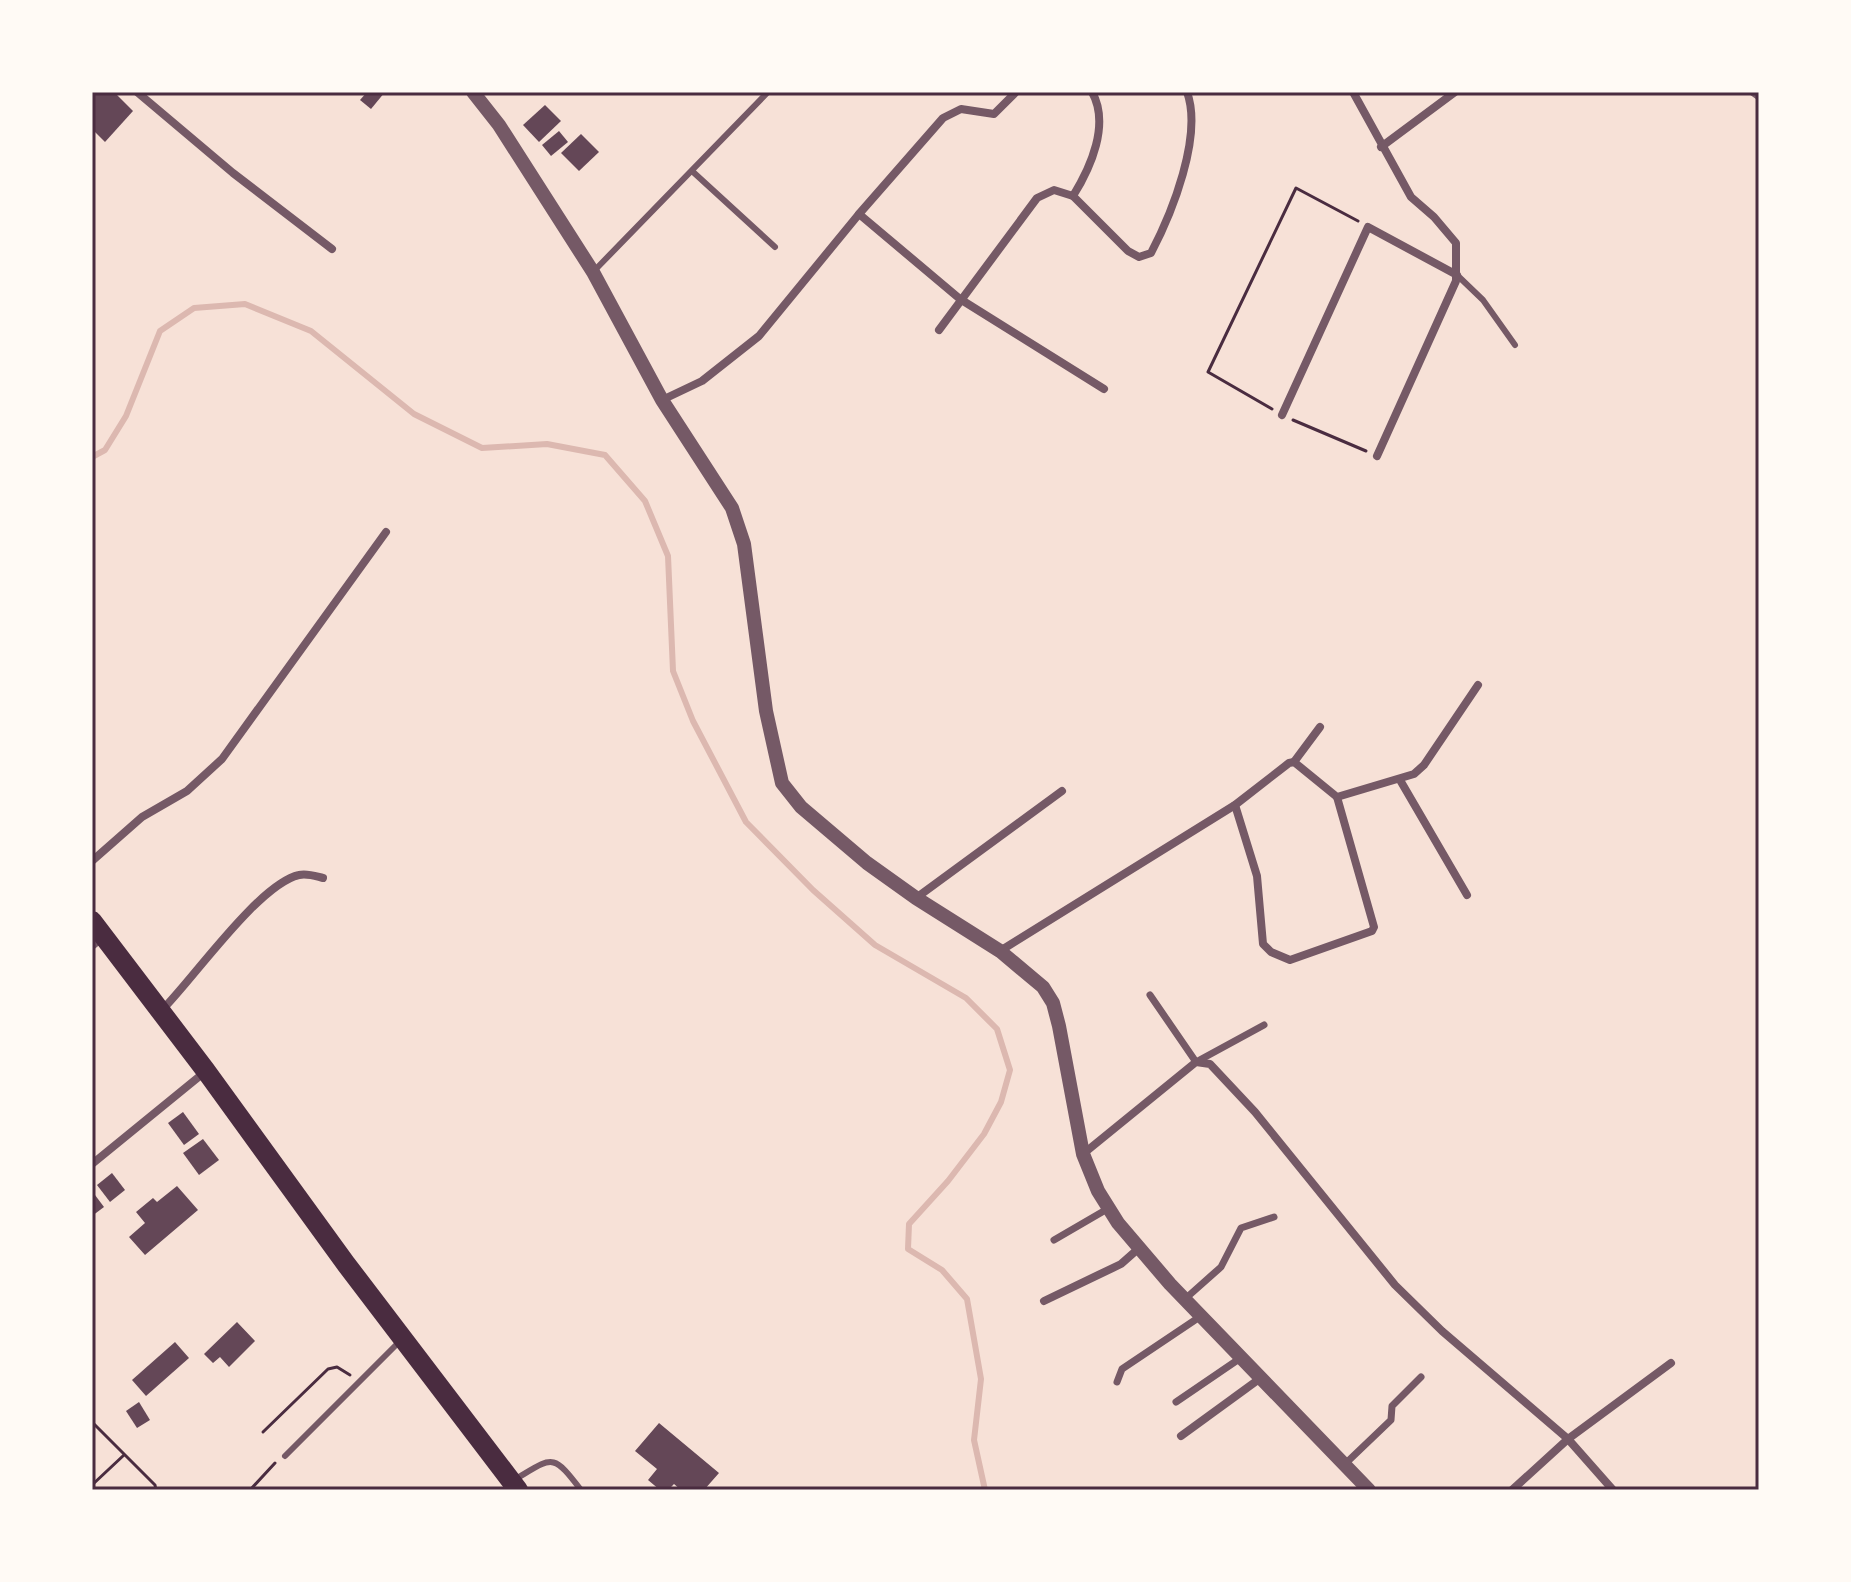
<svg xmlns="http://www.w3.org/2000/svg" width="1851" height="1582" font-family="'PT Sans',sans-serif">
  <rect width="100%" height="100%" fill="#f7e1d7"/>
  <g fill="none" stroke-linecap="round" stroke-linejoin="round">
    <path stroke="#dcb8b0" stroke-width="6" d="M92 457 105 450 126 416 160 331 194 308 245 304 311 331 414 414 482 448 547 444 605 455 645 501 668 556 673 671 693 721 746 822 813 890 875 945 966 998 997 1029 1010 1070 1001 1102 984 1134 948 1181 909 1224 908 1249 942 1270 967 1299 981 1379 974 1440 985 1490"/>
  </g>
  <g fill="#644757">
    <path d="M92 92H114L133 111 105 142 92 129Z"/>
    <path d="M367 92H385L371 109 360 100Z"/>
    <path d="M545 105 561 121 539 142 523 125Z"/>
    <path d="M559 131 568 142 551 156 542 145Z"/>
    <path d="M581 134 599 152 579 171 561 153Z"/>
    <path d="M183 1112 199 1134 184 1145 168 1123Z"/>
    <path d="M203 1139 219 1160 199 1175 183 1153Z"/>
    <path d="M112 1173 125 1190 110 1202 97 1185Z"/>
    <path d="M177 1186 198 1210 145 1255 129 1237 145 1223 136 1212 153 1198 157 1202Z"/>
    <path d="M95 1195 104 1207 92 1216V1197Z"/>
    <path d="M237 1322 255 1341 229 1367 220 1357 213 1363 204 1354Z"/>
    <path d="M175 1342 189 1358 146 1396 132 1380Z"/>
    <path d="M139 1402 150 1420 137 1428 126 1411Z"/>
    <path d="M659 1423 719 1473 704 1490H681L674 1484 668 1490H660L648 1480 657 1469 635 1451Z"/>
  </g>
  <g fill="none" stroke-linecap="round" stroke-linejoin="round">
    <g stroke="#4a2c40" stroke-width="3">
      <path d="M1272 409 1208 372 1296 188 1358 221"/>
      <path d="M1293 420 1366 451"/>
      <path d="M92 1422 155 1485 156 1490"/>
      <path d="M263 1432 328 1369 337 1367 350 1375"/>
      <path d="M92 1485 124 1455"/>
      <path d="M250 1490 275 1463"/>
    </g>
    <g stroke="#755966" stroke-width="6">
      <path d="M692 171 775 247"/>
      <path d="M593 272 768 92"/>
      <path d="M1457 275 1483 300 1515 345"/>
      <path d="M285 1456 400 1341"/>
      <path d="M514 1480C553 1457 552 1452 581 1490"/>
    </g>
    <g stroke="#755966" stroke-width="7">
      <path d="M1752 92 1759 97"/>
      <path d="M1150 995 1196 1062 1264 1025"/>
      <path d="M1054 1240 1109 1208"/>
      <path d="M1185 1299 1221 1267 1241 1228 1274 1217"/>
      <path d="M1117 1382 1122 1369 1201 1316"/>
      <path d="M1176 1402 1242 1357"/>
      <path d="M1345 1464 1391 1420 1392 1406 1421 1377"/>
    </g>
    <g stroke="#755966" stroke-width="8">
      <path d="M137 92 233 173 332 249"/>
      <path d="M1353 92 1411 197 1434 217 1456 243V281L1377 456"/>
      <path d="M1381 147 1455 92"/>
      <path d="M1073 196 1128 251 1139 257 1151 253C1172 213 1203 136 1187 92"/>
      <path d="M859 214 960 299 1104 389"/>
      <path d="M939 330 1037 198 1054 190 1073 196C1091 167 1110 124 1092 92"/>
      <path d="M662 400 702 381 759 336 859 214 943 118 961 109 994 114 1016 92"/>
      <path d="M1282 415 1368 227 1457 275"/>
      <path d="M1294 762 1320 727"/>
      <path d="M1400 780 1467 895"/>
      <path d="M1235 805 1257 876 1263 944 1271 952 1290 960 1372 931 1374 927 1337 797"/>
      <path d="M92 861 142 817 187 791 222 759 386 532"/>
      <path d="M916 898 1062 791"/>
      <path d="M92 946 104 936"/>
      <path d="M1000 951 1235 805 1289 763 1294 762 1337 797 1414 774 1424 765 1478 685"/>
      <path d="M162 1010C194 978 259 884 299 875 307 873 315 876 323 878"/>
      <path d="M1083 1154 1196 1062 1210 1064 1255 1112 1395 1285 1442 1331 1568 1439 1613 1490"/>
      <path d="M92 1164 206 1071"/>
      <path d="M1044 1301 1121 1264 1138 1249"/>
      <path d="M1181 1436 1262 1377"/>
      <path d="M1512 1490 1568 1439 1671 1363"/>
    </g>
    <path stroke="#755966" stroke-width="14" d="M473 92 499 125 593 272 662 400 732 508 744 544 766 711 782 783 801 807 867 863 916 898 1000 951 1043 987 1053 1003 1059 1026 1083 1154 1098 1191 1118 1223 1170 1284 1369 1490"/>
    <path stroke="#4a2c40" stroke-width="20" d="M92 921 206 1071 346 1264 518 1490"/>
  </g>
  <rect width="1851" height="1582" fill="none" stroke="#fffaf5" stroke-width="188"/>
  <rect x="94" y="94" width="1663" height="1394" fill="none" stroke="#4a2c40" stroke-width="3"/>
</svg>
